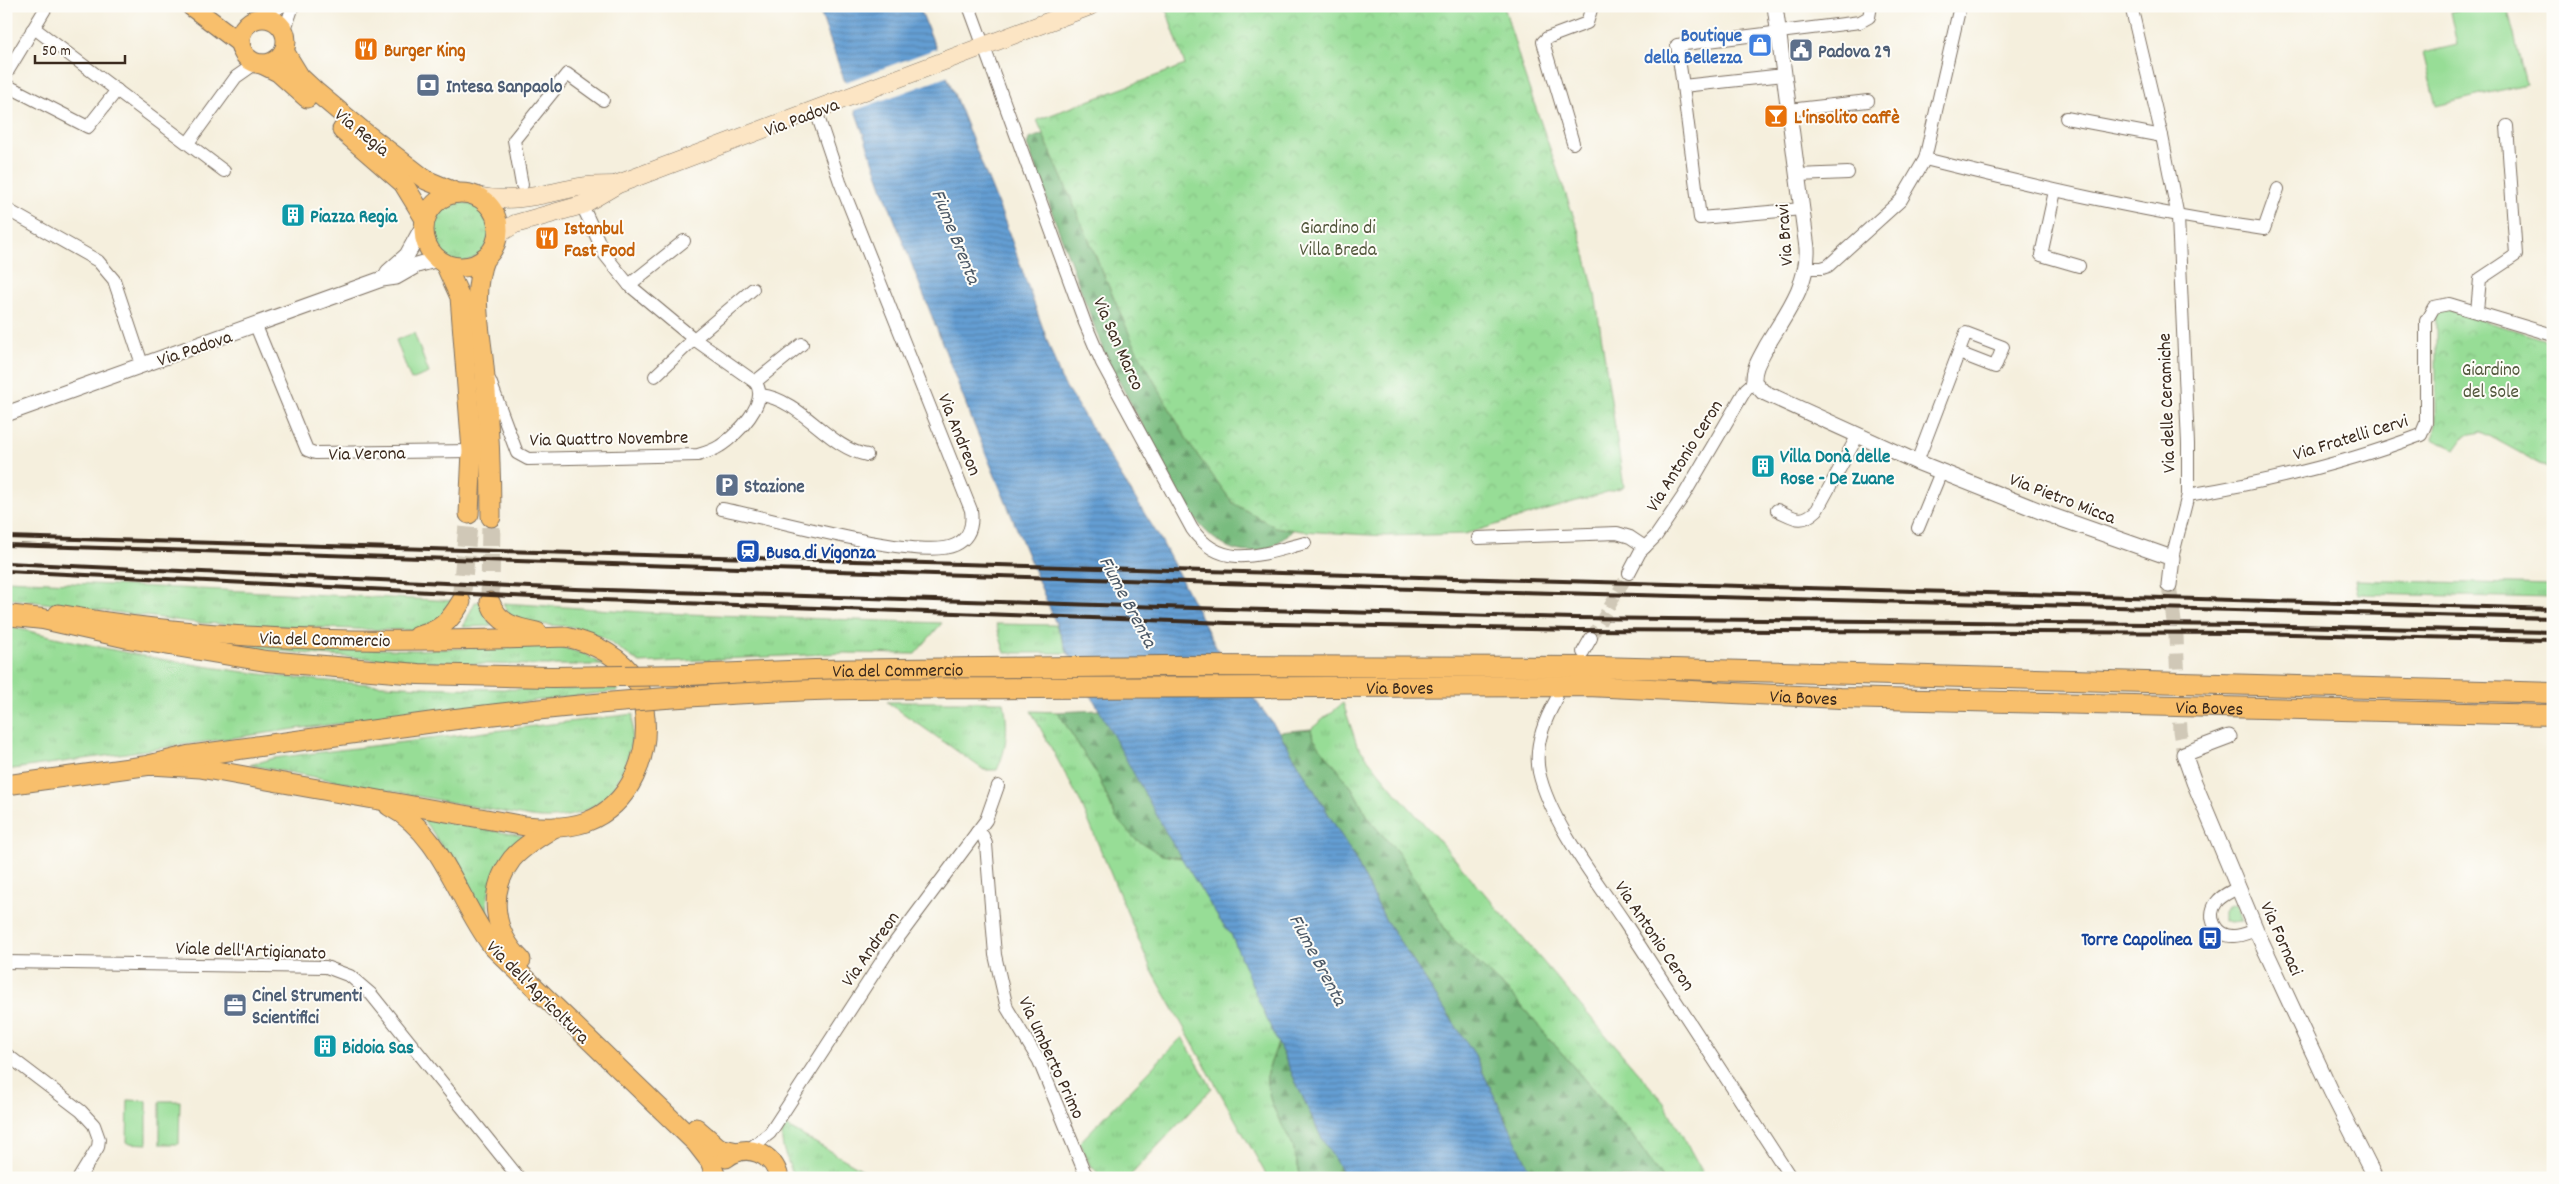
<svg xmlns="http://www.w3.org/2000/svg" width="2559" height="1184" font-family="Dekko,sans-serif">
  <defs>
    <pattern id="grass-tufts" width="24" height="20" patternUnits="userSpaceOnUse" patternTransform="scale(1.25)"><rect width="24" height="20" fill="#97dd96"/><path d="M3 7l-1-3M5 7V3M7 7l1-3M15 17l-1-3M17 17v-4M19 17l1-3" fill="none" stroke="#83be81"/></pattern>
    <pattern id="forest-firs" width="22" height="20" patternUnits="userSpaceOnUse" patternTransform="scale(1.25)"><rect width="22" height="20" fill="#79bc7f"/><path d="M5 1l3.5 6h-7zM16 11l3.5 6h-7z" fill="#649967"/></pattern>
    <pattern id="park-crowns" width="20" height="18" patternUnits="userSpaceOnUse" patternTransform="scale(1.25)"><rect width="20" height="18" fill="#97dd96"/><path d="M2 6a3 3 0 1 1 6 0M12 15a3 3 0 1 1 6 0" fill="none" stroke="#83be81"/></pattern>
    <pattern id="water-rules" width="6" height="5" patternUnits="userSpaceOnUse" patternTransform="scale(1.25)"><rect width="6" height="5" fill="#649ed3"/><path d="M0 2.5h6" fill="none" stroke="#5481ab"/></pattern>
  </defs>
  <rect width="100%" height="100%" fill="#fdfcf7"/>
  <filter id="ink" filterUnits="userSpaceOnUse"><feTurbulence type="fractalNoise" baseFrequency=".02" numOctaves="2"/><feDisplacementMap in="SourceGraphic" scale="10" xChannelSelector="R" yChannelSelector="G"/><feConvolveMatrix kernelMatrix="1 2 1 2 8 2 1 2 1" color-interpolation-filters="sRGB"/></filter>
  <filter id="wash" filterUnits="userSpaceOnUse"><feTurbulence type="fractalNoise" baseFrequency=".0096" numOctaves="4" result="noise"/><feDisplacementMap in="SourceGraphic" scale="20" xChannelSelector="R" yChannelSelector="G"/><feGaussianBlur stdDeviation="1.12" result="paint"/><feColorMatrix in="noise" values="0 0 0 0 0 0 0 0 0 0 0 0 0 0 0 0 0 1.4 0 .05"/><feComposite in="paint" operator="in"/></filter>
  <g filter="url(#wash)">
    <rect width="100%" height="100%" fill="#f5efdd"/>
    <g fill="url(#grass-tufts)" stroke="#69845a">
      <circle cx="459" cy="232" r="30"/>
      <path d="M6 580 457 601 447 615 417 630H381L198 623 6 598Z"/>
      <path d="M2355 580 2553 585V598L2358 594Z"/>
      <path d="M475 602H482L484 613 492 626 463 627Z"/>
      <path d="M503 603 659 613 942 623 915 654 844 653 640 663 602 637 573 627 524 623 509 614Z"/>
      <path d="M996 624 1056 625 1068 653H1005Z"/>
      <path d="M6 626C65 639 125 654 185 663 327 687 472 692 616 688L618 691 302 728 6 770Z"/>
      <path d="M223 644 415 650 554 645 585 654 603 665C476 666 349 661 223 644Z"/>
      <path d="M887 702H1004C1008 727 1008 746 997 770H984Z"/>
      <path d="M1343 703 1357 745 1391 787 1449 852 1664 1103 1706 1178H1662L1631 1134 1512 995 1450 937 1400 855 1371 822 1352 788 1313 738 1311 729Z"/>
      <path d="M1031 711 1058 712 1099 778 1116 818 1162 855 1182 858 1219 919 1231 934 1278 1043 1267 1073V1085L1272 1105 1293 1146 1301 1178H1268L1151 969 1080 801Z"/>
      <path d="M633 714C633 766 613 814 553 818 536 819 520 815 503 812L250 765 274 758Z"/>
      <path d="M421 818 523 836C521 844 515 850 510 856 489 883 482 896 492 931L432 831Z"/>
      <path d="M2236 904 2242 922 2229 923 2224 921V911L2227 906Z"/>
      <path d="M1182 1037 1212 1088 1128 1178H1102L1089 1163 1080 1142Z"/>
      <path d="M784 1125 863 1170 876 1178H793C789 1158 777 1146 784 1125Z"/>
    </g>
    <g fill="url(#forest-firs)" stroke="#5a734e">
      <path d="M1043 134 1135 347 1190 445 1233 503 1275 527 1293 530C1287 535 1279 543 1271 547 1232 563 1207 536 1186 507L1105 355 1027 145 1029 139Z"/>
      <path d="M1100 710 1182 858 1162 855 1135 839 1116 818 1099 778 1058 712Z"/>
      <path d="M1311 729 1313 738 1352 788 1371 822 1400 855 1450 937 1512 995 1631 1134 1662 1178H1534L1473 1052 1385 919 1353 855 1279 732Z"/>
      <path d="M1278 1043 1322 1139 1346 1178H1301L1293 1146 1272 1105 1267 1085V1073Z"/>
    </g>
    <g fill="url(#park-crowns)" stroke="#69845a">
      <path d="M1165 6H1504L1524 74 1581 238 1595 294 1624 487 1465 534 1386 536 1302 531 1275 527 1233 503 1190 445 1135 347 1037 120 1185 65Z"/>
      <path d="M2450 310 2553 342V471L2482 432 2465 435 2455 449 2433 439 2436 424V311Z"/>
    </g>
    <g fill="#97dd96" stroke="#69845a">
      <path d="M2473 6H2507L2526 84 2436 106 2423 53 2457 45 2450 12Z"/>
      <path d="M414 333 429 373 411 380 396 340Z"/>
      <path d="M128 1100 147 1101V1144L127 1143Z"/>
      <path d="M160 1101H180L179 1144H160Z"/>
    </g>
    <path fill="url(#water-rules)" stroke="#506478" d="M818 6H919L1005 222 1061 379 1161 540 1216 647 1279 732 1353 855 1385 919 1473 1052 1534 1178H1346L1322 1139 1259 1002 1231 934 1219 919 1169 838 1068 653 970 415 885 195Z"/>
    <path fill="#f5efdd" d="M938 48 949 76 853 111 843 83Z"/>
  </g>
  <g filter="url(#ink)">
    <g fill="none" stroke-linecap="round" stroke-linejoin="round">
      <path stroke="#d0c8b7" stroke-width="12" stroke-dasharray="12 6" stroke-linecap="butt" d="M1591 638 1629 573"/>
      <path stroke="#d0c8b7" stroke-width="15" stroke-dasharray="15 8" stroke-linecap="butt" d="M2169 585 2176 636 2180 731 2184 754"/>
      <g stroke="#d0c8b7" stroke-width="19" stroke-dasharray="19 9" stroke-linecap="butt">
        <path d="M461 602 469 514"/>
        <path d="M490 602 491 517"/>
      </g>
      <g stroke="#7c6f61" stroke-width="14">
        <g id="minor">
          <path d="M969 6 1085 323 1102 363 1192 529C1222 572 1262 554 1305 543"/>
          <path d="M2131 6 2162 136 2178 217 2188 444V495L2172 558"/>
          <path d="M265 18 281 6"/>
          <path d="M32 30 38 31 224 171"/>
          <path d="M284 32 293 6"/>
          <path d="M6 74 47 6"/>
          <path d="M1784 75 1683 86 1700 218 1802 209"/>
          <path d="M6 85 88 127 117 90"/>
          <path d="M1683 86 1677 45 1860 22 1869 17 1871 6"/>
          <path d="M1789 110 1868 101"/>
          <path d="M2066 118 2162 136"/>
          <path d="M188 143 236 77 256 63"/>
          <path d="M1573 143 1543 42 1547 38 1587 23 1592 6"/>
          <path d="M1925 159C2038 187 2149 213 2264 229L2278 189"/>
          <path d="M1797 175 1848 173"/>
          <path d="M522 185 514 140 567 74 603 100"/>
          <path d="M2055 191 2041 255 2079 266"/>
          <path d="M6 209 98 261 114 280 142 364"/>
          <path d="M1807 268H1822L1828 266 1901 200 1925 159 1960 6"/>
          <path d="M629 285 684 241"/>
          <path d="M2477 311 2480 279 2516 255 2507 126"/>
          <path d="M256 326 307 450 315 453 472 451"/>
          <path d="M655 376 694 339 753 289"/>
          <path d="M490 381 517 453 528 459 698 455C705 453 714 450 720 446 736 436 771 401 755 382L694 339 629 285 605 255 582 205"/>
          <path d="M755 382 802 344"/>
          <path d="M761 395C802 400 828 448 867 455"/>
          <path d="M1917 462 1966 333 2003 347 1995 367 1959 353"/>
          <path d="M2188 495C2266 482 2347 463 2421 435L2426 423V321L2434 307 2449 304 2553 335"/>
          <path d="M722 509C768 517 919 562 955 545 970 538 973 525 971 510L840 182 816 111"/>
          <path d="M1777 510C1795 518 1801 525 1817 510L1858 435"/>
          <path d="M1918 528 1941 472"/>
          <path d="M1478 538 1617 533 1630 537 1645 547"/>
          <path d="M1629 573 1640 552 1656 536 1684 495 1746 389 1754 382"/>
          <path d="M1583 652 1591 638"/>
          <path d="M1556 700C1544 721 1534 747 1539 772 1550 822 1597 881 1625 923 1681 1008 1736 1093 1791 1178"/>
          <path d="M977 832 983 836 986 844 995 955 1007 1008 1039 1061 1084 1171 1089 1178"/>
          <path d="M2239 887C2231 892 2221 895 2216 903 2206 917 2216 937 2234 936 2241 936 2250 932 2256 930"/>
          <path d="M6 962 326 967 350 976 371 994 519 1178"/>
          <path d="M6 1054 81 1111 94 1125 99 1139 98 1147 79 1178"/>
          <path d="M748 1150 770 1133 887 953 986 820 998 786"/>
        </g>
      </g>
      <g stroke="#7c6f61" stroke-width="17">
        <g id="tertiary">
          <path d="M1775 6 1807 248C1809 285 1784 316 1766 347 1760 359 1753 368 1754 382L1763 392 1917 462 2050 515 2172 558 2169 585"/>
          <path d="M388 272 407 255 423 226"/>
          <path d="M6 414 382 279 396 277 417 265 438 259"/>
          <path d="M2229 737 2184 754 2194 782 2256 930 2331 1091 2375 1178"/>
        </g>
      </g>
      <g stroke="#7c6f61" stroke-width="19">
        <g id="secondary">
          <path d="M476 196C513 204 543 194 579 187 590 185 603 185 614 185"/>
          <path d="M497 235 515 224 582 205 618 184 1090 6"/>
        </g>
      </g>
      <g stroke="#7c6f61" stroke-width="21">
        <g id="primary">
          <path d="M191 6 240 43"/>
          <circle cx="263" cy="41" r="23"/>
          <path d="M284 51 300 77 315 91 364 132 426 180 457 193"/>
          <path d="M262 64 278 72 307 98"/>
          <path d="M342 130 403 183 425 219"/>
          <circle cx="461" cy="230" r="37"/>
          <path d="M485 257C469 297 483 338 485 379 489 425 491 471 491 517"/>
          <path d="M445 264 460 297 472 451 469 514"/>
          <path d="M490 602C498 624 516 628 537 632"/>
          <path d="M418 636C440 631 450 621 461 602"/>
          <path d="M6 785 151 765 200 768 525 826C545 828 567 829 586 822 631 805 651 754 644 709 643 699 641 688 636 680 620 656 593 643 566 637 396 643 225 644 58 614"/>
          <path d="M389 806C443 834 457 900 493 947L696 1143 710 1161 716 1177"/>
          <path d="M521 960C493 932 487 892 512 859 523 846 541 836 555 827"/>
          <path d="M696 1128 719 1148 737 1152"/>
          <path d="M726 1158C746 1142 774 1153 779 1178"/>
        </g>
      </g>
      <g stroke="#7c6f61" stroke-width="22">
        <g id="trunk">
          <path d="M6 615 43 619 128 638 266 661 418 674 552 677"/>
          <path id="s1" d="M688 675 815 670 1164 666 1598 667 2553 693"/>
          <path id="s2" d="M1032 688 1588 686 1840 698 2553 715"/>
          <path d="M151 765 188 756 456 719"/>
        </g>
      </g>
      <use href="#minor" stroke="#fff" stroke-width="12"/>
      <use href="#tertiary" stroke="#fff" stroke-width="15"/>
      <use href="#secondary" stroke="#fce5c4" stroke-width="18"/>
      <use href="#primary" stroke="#f8bf6c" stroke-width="19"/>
      <use href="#trunk" stroke="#f8bf6c" stroke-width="20"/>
      <g stroke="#3b2a1e" stroke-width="4">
        <path d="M6 537 2553 609"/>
        <path d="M6 545 1477 591 2553 618"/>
        <path d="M6 563 575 589 1227 609 1575 618 2245 625 2553 632"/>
        <path d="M6 571 573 599 1228 623 1576 630 2245 633 2553 640"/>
      </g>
      <g stroke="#7c6f61" stroke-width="22" stroke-linecap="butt">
        <g id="trunk-bridge">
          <path d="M552 677 688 675"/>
          <path d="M456 719C568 705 680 695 793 691 872 687 952 689 1032 688"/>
        </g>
      </g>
      <use href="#trunk-bridge" stroke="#f8bf6c" stroke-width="20"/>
    </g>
  </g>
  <defs>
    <g id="shop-square" transform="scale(1.25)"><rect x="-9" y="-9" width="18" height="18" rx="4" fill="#3f7fe0" stroke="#fdfcf7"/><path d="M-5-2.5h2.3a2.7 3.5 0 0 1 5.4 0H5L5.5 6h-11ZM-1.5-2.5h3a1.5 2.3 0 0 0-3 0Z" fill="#fff"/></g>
    <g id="restaurant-square" transform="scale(1.25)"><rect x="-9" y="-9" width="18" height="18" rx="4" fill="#e8710a" stroke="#fdfcf7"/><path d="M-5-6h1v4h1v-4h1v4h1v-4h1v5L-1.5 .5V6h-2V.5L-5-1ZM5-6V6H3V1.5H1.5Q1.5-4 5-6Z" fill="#fff"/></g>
    <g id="civic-square" transform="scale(1.25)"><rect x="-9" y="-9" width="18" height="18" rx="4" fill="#5c6f8a" stroke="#fdfcf7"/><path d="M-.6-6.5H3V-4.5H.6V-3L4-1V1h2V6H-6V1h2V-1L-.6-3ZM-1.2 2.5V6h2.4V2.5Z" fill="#fff"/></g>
    <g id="bank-square" transform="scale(1.25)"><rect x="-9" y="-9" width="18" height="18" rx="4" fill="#5c6f8a" stroke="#fdfcf7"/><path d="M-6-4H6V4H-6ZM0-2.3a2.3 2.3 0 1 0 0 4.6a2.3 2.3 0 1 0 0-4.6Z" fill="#fff"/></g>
    <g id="bar-square" transform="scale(1.25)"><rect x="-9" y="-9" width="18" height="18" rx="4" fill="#e8710a" stroke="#fdfcf7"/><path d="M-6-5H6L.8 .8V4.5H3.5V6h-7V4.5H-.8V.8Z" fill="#fff"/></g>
    <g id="building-square" transform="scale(1.25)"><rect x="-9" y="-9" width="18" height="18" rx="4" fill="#0f9aa8" stroke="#fdfcf7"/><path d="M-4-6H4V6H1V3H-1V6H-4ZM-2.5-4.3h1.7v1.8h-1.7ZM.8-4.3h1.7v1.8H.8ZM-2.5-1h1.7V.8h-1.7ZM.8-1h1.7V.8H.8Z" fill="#fff"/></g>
    <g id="parking-square" transform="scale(1.25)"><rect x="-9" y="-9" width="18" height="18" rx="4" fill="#5c6f8a" stroke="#fdfcf7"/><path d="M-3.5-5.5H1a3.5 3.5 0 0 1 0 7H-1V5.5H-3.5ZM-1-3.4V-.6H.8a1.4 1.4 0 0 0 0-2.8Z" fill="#fff"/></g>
    <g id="station-square" transform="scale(1.25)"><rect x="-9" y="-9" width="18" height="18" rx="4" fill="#1a4fb4" stroke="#fdfcf7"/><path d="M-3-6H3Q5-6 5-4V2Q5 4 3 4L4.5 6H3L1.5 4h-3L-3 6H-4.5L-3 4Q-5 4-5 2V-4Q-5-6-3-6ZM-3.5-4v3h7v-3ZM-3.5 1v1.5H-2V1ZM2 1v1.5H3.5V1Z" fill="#fff"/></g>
    <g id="bus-square" transform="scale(1.25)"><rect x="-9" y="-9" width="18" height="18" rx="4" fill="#1a4fb4" stroke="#fdfcf7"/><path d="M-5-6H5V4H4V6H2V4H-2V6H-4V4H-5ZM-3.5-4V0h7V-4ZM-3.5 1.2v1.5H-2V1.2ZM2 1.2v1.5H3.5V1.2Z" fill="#fff"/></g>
    <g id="office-square" transform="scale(1.25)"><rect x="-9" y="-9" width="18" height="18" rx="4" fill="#5c6f8a" stroke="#fdfcf7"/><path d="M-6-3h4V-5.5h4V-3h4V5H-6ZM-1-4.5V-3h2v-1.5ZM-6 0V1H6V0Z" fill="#fff"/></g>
  </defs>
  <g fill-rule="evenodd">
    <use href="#shop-square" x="1760" y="45"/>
    <use href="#restaurant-square" x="366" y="49"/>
    <use href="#civic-square" x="1801" y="50"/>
    <use href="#bank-square" x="428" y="85"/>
    <use href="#bar-square" x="1776" y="116"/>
    <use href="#building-square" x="293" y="215"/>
    <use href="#restaurant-square" x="547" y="238"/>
    <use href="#building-square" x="1763" y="466"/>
    <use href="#parking-square" x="727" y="485"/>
    <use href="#station-square" x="748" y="551"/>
    <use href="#bus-square" x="2210" y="938"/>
    <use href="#office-square" x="235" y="1005"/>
    <use href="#building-square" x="325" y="1046"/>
  </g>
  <g text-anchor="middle" stroke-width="4" stroke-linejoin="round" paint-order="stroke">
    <g font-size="19" font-weight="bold" fill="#366cbe" stroke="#fdfcf7" text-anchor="end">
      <text x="1742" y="41">Boutique<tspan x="1742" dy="22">della Bellezza</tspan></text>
    </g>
    <g font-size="19" font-weight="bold" fill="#c56008" stroke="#fdfcf7" text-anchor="start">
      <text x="384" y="56">Burger King</text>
      <text x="1794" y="123">L'insolito caffè</text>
      <text x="564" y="234">Istanbul<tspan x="564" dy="22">Fast Food</tspan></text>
    </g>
    <g font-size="19" font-weight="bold" fill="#4e5e75" stroke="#fdfcf7" text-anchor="start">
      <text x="1818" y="57">Padova 29</text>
      <text x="446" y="92">Intesa Sanpaolo</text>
      <text x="744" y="492">Stazione</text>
      <text x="252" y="1001">Cinel Strumenti<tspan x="252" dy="22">Scientifici</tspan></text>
    </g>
    <g font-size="19" fill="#3b2a1e" stroke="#fdfcf7">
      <text transform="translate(801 116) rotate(-21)" y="7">Via Padova</text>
      <text transform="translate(363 131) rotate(39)" y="7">Via Regia</text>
      <text transform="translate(1783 235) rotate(-94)" y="7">Via Bravi</text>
      <text transform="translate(1120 343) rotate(66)" y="7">Via San Marco</text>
      <text transform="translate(194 347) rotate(-19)" y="7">Via Padova</text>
      <text transform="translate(2165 403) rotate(-92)" y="7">Via delle Ceramiche</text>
      <text transform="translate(961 434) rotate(68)" y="7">Via Andreon</text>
      <text transform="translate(2350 436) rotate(-17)" y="7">Via Fratelli Cervi</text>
      <text transform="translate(609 437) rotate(-1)" y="7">Via Quattro Novembre</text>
      <text transform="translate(367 452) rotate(-1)" y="7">Via Verona</text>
      <text transform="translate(1683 455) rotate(-58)" y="7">Via Antonio Ceron</text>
      <text transform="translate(2063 497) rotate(21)" y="7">Via Pietro Micca</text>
      <text transform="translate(325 638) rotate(1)" y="7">Via del Commercio</text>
      <text dy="7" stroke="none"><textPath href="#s1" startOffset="210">Via del Commercio</textPath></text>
      <text dy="7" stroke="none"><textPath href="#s2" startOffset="368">Via Boves</textPath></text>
      <text dy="7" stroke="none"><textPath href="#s2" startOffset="772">Via Boves</textPath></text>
      <text dy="7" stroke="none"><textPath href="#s2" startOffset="1178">Via Boves</textPath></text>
      <text transform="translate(1656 935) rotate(56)" y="7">Via Antonio Ceron</text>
      <text transform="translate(2283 938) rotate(66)" y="7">Via Fornaci</text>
      <text transform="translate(869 948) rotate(-55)" y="7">Via Andreon</text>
      <text transform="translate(251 949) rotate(2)" y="7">Viale dell'Artigianato</text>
      <text transform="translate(539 991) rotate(45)" y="7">Via dell'Agricoltura</text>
      <text transform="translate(1053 1057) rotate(65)" y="7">Via Umberto Primo</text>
    </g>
    <g font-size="19" font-weight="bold" fill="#0d838f" stroke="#fdfcf7" text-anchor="start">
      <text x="310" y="222">Piazza Regia</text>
      <text x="1780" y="462">Villa Donà delle<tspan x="1780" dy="22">Rose - De Zuane</tspan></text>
      <text x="342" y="1053">Bidoia Sas</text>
    </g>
    <g font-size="19" fill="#52573c" stroke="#fdfcf7">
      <text x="1338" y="233">Giardino di<tspan x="1338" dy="22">Villa Breda</tspan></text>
      <text x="2491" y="375">Giardino<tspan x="2491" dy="22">del Sole</tspan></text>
    </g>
    <g font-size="19" font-weight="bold" fill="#164399" stroke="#fdfcf7" text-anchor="start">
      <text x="766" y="558">Busa di Vigonza</text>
      <text x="2192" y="945" text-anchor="end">Torre Capolinea</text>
    </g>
    <g font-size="20" font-style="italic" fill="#4b5866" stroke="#fdfcf7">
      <text transform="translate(957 236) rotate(68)" y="7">Fiume Brenta</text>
      <text transform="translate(1129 601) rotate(62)" y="7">Fiume Brenta</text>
      <text transform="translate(1319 959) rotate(62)" y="7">Fiume Brenta</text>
    </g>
  </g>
  <rect width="2559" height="1184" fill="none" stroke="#fdfcf7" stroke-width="25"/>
  <path d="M35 55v8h90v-8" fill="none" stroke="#3b2a1e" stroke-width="2.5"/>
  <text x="42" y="55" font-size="15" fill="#3b2a1e" stroke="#fdfcf7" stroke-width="4" paint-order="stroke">50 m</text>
</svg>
